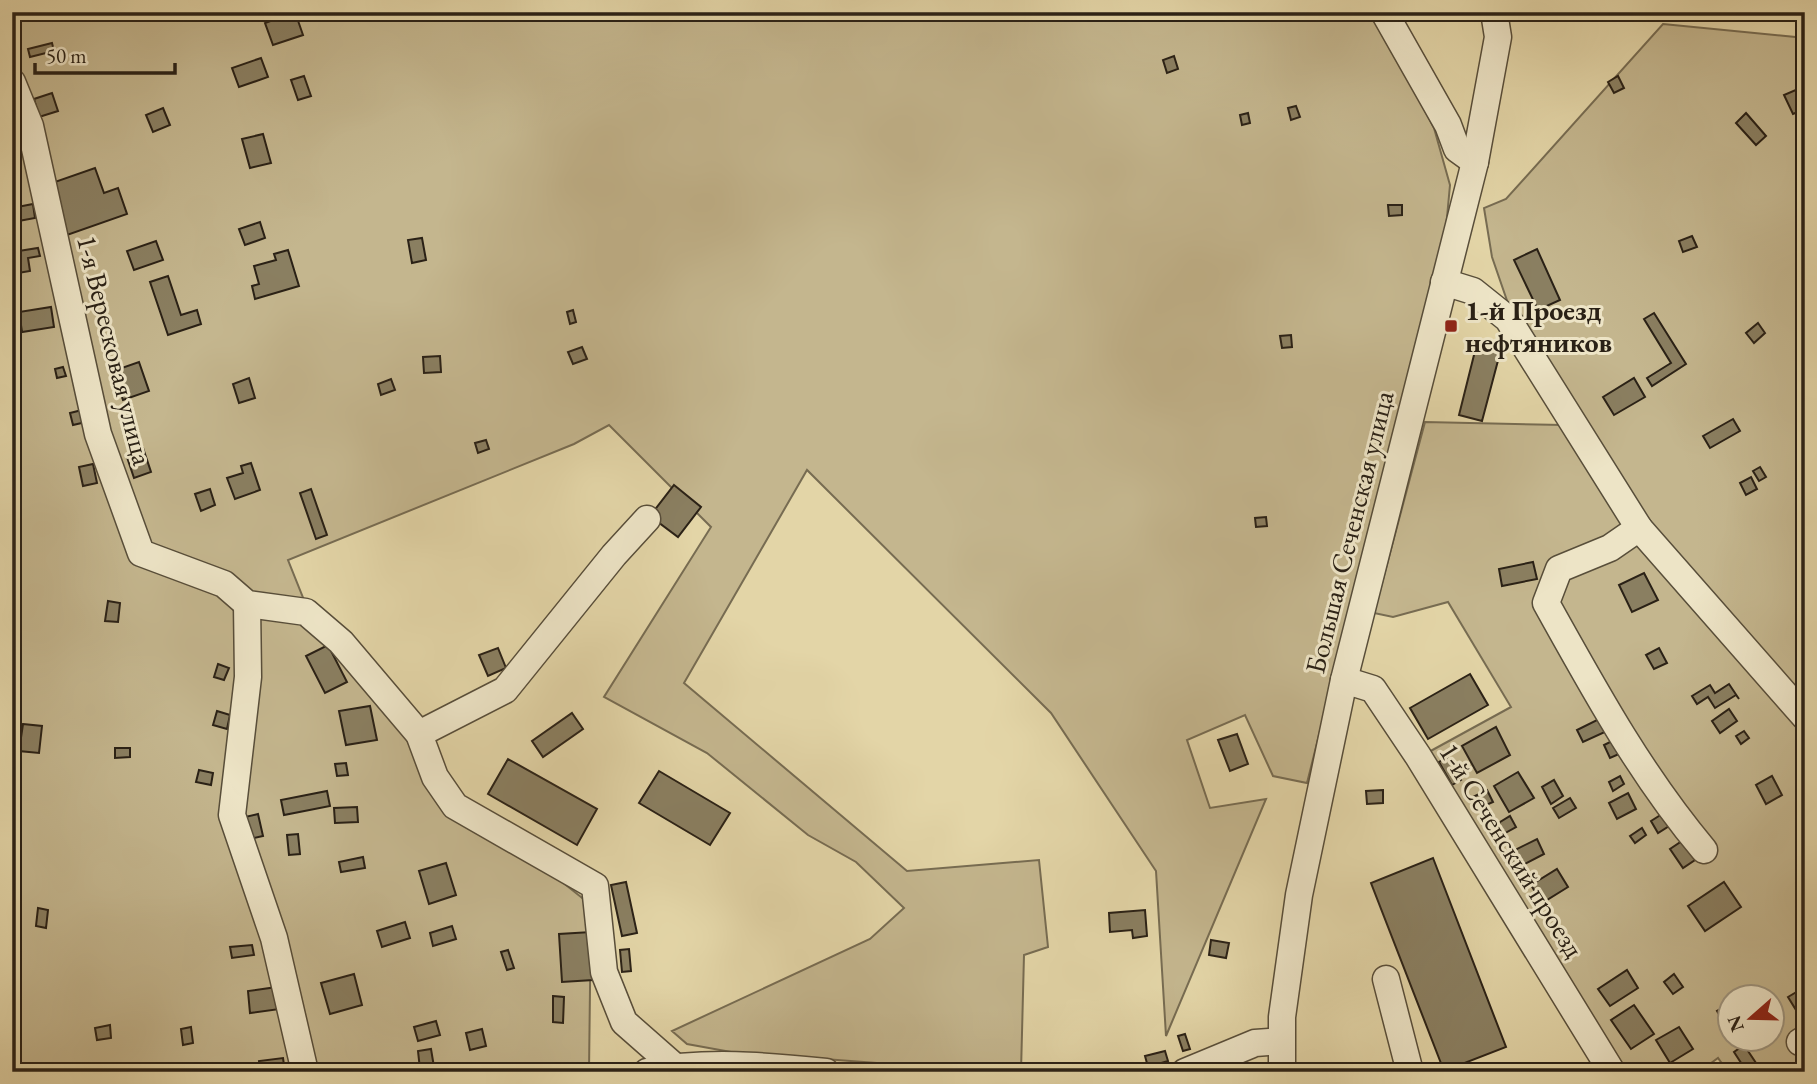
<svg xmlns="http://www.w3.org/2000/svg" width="1817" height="1084" font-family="'EB Garamond',serif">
  <rect width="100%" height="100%" fill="#e3d5a7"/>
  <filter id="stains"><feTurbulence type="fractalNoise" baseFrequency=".00286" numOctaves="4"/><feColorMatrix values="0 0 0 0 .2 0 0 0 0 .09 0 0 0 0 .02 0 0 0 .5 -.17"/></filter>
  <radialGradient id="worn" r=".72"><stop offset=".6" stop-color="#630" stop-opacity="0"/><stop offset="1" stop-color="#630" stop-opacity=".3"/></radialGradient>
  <g fill="#c4b68e" stroke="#776c52" stroke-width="2" fill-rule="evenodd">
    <path d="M12 12H1374L1434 128 1450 185 1446 228 1307 783 1273 776 1245 715 1187 740 1210 808 1266 799 1166 1036 1156 871 1051 713 807 470 684 683 907 871 1039 860 1048 947 1024 955 1021 1072H944L942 1068 731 1052 687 1044 672 1031 870 939 904 908 856 862 808 835 707 753 604 697 711 527 609 425 574 444 288 560 304 600 398 722 433 791 532 858 591 905 589 1072H12Z"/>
    <path d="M1663 24 1805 38V704L1646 523 1512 315 1492 257 1484 208 1506 199Z"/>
    <path d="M1425 422 1563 425 1805 728V1072H1728L1718 1058 1699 1072H1620L1427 753 1511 707 1448 602 1393 617 1374 613ZM1730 996H1772V1038H1730Z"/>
  </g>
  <g fill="#8a7f61" stroke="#2a2116" stroke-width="2">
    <path d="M295 12 303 35 273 45 265 23Z"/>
    <path d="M52 43 54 51 30 57 28 49Z"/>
    <path d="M1174 56 1178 69 1167 73 1163 60Z"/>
    <path d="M261 58 268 77 239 87 232 68Z"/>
    <path d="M304 76 311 96 298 100 291 80Z"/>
    <path d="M1618 76 1624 88 1614 93 1608 82Z"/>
    <path d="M1805 86V109L1793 114 1784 95Z"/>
    <path d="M52 93 58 111 39 117 34 99Z"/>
    <path d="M1296 106 1300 117 1291 120 1288 108Z"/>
    <path d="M163 108 170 125 153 132 146 115Z"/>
    <path d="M1248 113 1250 123 1242 125 1240 115Z"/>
    <path d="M1746 113 1766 136 1756 145 1736 123Z"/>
    <path d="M263 134 271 163 250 168 242 139Z"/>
    <path d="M95 168 104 193 118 188 127 214 67 235 49 184Z"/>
    <path d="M33 204 35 218 13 222 12 208Z"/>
    <path d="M1388 205H1402V215L1389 216Z"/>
    <path d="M260 222 265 238 245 245 239 229Z"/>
    <path d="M1692 236 1697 247 1683 252 1679 241Z"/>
    <path d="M422 238 426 260 412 263 408 240Z"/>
    <path d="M156 241 163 260 134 270 127 251Z"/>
    <path d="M38 248 40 256 28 258 30 271 12 274V252Z"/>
    <path d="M1537 249 1560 300 1538 310 1514 260Z"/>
    <path d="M288 250 299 286 255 299 252 286 259 284 254 266 276 260 274 254Z"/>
    <path d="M168 276 181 315 197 310 201 324 168 335 150 282Z"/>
    <path d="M51 307 54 327 22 332 19 312Z"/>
    <path d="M573 310 576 322 570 324 567 312Z"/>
    <path d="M1654 313 1686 364 1652 386 1647 378 1671 363 1644 319Z"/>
    <path d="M1758 323 1765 333 1754 343 1746 333Z"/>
    <path d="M1291 335 1292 347 1282 348 1280 336Z"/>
    <path d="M582 347 587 359 573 364 568 352Z"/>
    <path d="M1476 347 1500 353 1482 421 1459 415Z"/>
    <path d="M440 356 441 372 424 373 423 357Z"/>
    <path d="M139 362 149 391 123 400 113 371Z"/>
    <path d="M63 367 66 376 57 378 55 369Z"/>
    <path d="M249 378 255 398 239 403 233 384Z"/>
    <path d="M1634 378 1645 397 1614 415 1603 397Z"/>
    <path d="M391 379 395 390 381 395 378 384Z"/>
    <path d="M82 410 86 422 73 425 70 413Z"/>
    <path d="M1733 419 1740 431 1710 448 1703 436Z"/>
    <path d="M486 440 489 449 478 453 475 443Z"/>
    <path d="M143 448 151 472 134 478 126 454Z"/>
    <path d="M251 463 260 490 235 499 227 478 243 473 241 466Z"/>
    <path d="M93 464 97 483 83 486 79 467Z"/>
    <path d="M1760 467 1766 477 1759 481 1753 471Z"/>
    <path d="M1751 477 1757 489 1746 495 1740 483Z"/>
    <path d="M674 485 701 507 678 537 650 516Z"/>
    <path d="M210 489 215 505 201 511 195 494Z"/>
    <path d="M311 489 327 535 316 539 300 493Z"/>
    <path d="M1266 517 1267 526 1256 527 1255 518Z"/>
    <path d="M1533 562 1537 579 1502 586 1499 569Z"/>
    <path d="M1644 573 1658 600 1632 612 1619 585Z"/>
    <path d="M108 601 120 603 118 622 105 621Z"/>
    <path d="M328 645 347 682 325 693 306 656Z"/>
    <path d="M498 648 506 668 488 676 479 655Z"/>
    <path d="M1659 648 1667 663 1654 669 1646 655Z"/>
    <path d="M218 664 229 668 224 680 214 677Z"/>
    <path d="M1470 674 1488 705 1428 739 1410 708Z"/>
    <path d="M1729 684 1739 699 1736 695 1715 708 1708 697 1697 704 1692 696 1710 685 1715 693Z"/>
    <path d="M370 706 377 740 346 745 339 711Z"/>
    <path d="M1729 709 1737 721 1720 733 1712 721Z"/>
    <path d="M217 711 230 715 227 729 213 725Z"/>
    <path d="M572 713 583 729 543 757 532 741Z"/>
    <path d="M1601 718 1607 731 1583 742 1577 730Z"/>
    <path d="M23 724 42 726 39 753 19 751Z"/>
    <path d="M1496 727 1510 755 1477 773 1462 746Z"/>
    <path d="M1744 731 1749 738 1741 744 1736 736Z"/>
    <path d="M1237 734 1248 764 1230 771 1218 740Z"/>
    <path d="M1612 741 1619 754 1610 758 1604 745Z"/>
    <path d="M115 748H130V757L115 758Z"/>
    <path d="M1447 757 1461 780 1452 785 1439 762Z"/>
    <path d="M508 759 597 809 577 845 488 794Z"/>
    <path d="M346 763 348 775 337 776 335 764Z"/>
    <path d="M199 770 213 773 211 785 196 782Z"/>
    <path d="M659 771 730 813 710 845 639 803Z"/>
    <path d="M1518 772 1534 798 1509 812 1494 786Z"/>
    <path d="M1620 776 1624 784 1613 791 1609 782Z"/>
    <path d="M1772 776 1782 795 1766 804 1756 785Z"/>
    <path d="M1554 780 1563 796 1551 804 1542 787Z"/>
    <path d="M1383 790V803L1367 804 1366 791Z"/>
    <path d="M1487 790 1493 802 1475 810 1469 799Z"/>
    <path d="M327 791 330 806 284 815 281 800Z"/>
    <path d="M1628 793 1636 809 1617 819 1609 803Z"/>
    <path d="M1570 798 1576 808 1559 818 1553 808Z"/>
    <path d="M357 807 358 822 335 823 334 808Z"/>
    <path d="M1667 811 1674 823 1658 833 1651 821Z"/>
    <path d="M258 814 263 836 245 840 241 818Z"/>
    <path d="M1510 816 1516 827 1498 837 1492 827Z"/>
    <path d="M1642 828 1646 835 1635 843 1630 836Z"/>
    <path d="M298 834 300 854 289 855 287 835Z"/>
    <path d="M1688 837 1701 856 1683 868 1670 849Z"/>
    <path d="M1537 839 1544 854 1515 869 1507 854Z"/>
    <path d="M363 857 365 868 341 872 339 862Z"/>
    <path d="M1433 858 1506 1047 1444 1071 1371 883Z"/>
    <path d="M446 863 456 895 429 904 419 871Z"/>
    <path d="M1557 869 1568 887 1542 903 1531 885Z"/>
    <path d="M626 882 637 933 622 936 611 885Z"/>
    <path d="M1724 882 1741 907 1705 931 1688 906Z"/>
    <path d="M38 908 48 910 46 928 36 926Z"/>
    <path d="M1145 910 1147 936 1133 938 1132 930 1110 932 1109 913Z"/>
    <path d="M405 922 410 938 382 947 377 931Z"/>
    <path d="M452 926 456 939 433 946 430 933Z"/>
    <path d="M591 932 593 980 562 982 559 934Z"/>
    <path d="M1211 940 1229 943 1226 958 1209 955Z"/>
    <path d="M252 945 254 955 232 958 230 947Z"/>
    <path d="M629 949 631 971 622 972 620 950Z"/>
    <path d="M508 950 514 968 507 970 501 952Z"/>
    <path d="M1627 970 1638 988 1610 1006 1598 989Z"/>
    <path d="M354 974 362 1005 330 1014 321 983Z"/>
    <path d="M1674 974 1683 987 1673 994 1664 982Z"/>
    <path d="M277 987 280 1009 250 1013 248 991Z"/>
    <path d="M1805 987V1023H1804L1788 997Z"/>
    <path d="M553 996 564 997 563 1023 553 1022Z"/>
    <path d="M1730 1004V1034L1717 1011Z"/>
    <path d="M1634 1005 1654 1034 1631 1049 1611 1020Z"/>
    <path d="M436 1021 440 1035 418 1041 414 1027Z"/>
    <path d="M110 1025 111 1038 97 1040 95 1028Z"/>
    <path d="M191 1027 193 1043 183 1045 181 1029Z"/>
    <path d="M1679 1027 1693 1049 1670 1063 1656 1040Z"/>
    <path d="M482 1029 486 1046 470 1050 466 1033Z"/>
    <path d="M1185 1034 1190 1049 1183 1051 1178 1036Z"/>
    <path d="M1744 1045 1760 1069 1755 1072H1747L1734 1052Z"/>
    <path d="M431 1049 434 1067 420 1069 418 1051Z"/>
    <path d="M1165 1051 1168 1061 1148 1067 1145 1056Z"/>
    <path d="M283 1058 285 1072H260L259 1061Z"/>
  </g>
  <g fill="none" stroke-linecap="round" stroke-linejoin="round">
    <g stroke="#584e3a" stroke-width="29">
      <g id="minor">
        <path d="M1384 12 1448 125 1457 149 1475 162"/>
        <path d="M12 82 30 126 98 434 141 553 224 584 247 604 306 612 341 642 419 734 435 777 455 806 595 886 604 972 624 1022 674 1066"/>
        <path d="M1444 282 1473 291 1508 319 1639 528 1805 717"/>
        <path d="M1639 528 1610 548 1559 569 1546 603C1594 689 1640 774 1704 850"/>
        <path d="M247 604 248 677 232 815 274 938 305 1072"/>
        <path d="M1344 680 1373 689 1418 756 1612 1072"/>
        <path d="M419 734 505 690 614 555 647 519"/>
        <path d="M1386 979 1410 1072"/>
        <path d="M1800 1042 1805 1039"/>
        <path d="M647 1072C705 1060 767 1066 826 1072"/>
        <path d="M1185 1072 1255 1043 1281 1041"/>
        <path d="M1282 1072V1017L1299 895 1344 680 1475 162 1498 37 1494 12"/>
      </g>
    </g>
    <use href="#minor" stroke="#ede4c6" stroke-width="26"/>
  </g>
  <rect fill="#8f2418" stroke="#ede4c6" stroke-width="2.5" x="1444" y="319" width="14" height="14" rx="3.5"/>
  <g text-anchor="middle" stroke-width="6" stroke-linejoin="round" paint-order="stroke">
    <g font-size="28" font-weight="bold" fill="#2a2116" stroke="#ede4c6" text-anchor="start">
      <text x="1465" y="320">1-й Проезд<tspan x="1465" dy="32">нефтяников</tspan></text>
    </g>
    <g font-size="28" fill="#2a2116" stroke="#ede4c6">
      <text transform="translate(115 350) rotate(76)" y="10">1-я Вересковая улица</text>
      <text transform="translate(1349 532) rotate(-76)" y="10">Большая Сеченская улица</text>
      <text transform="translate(1512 850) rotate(58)" y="10">1-й Сеченский проезд</text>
    </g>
  </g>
  <rect width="1817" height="1084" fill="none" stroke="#e3d5a7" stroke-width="42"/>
  <rect x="14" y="14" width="1789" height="1056" fill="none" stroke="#2a2116" stroke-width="3.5"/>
  <rect x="21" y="21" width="1775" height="1042" fill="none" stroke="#2a2116" stroke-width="2"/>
  <g transform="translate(1751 1018) rotate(250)"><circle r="33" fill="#ede4c6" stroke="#9f9680" stroke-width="2"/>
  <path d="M0-5L12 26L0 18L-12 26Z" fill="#8f2418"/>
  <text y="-10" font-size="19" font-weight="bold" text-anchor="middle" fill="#2a2116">N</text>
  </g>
  <path d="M35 63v10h140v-10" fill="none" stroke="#2a2116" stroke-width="3.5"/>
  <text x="46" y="63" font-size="21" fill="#2a2116" stroke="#ede4c6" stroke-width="5" paint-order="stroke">50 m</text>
  <rect width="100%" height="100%" filter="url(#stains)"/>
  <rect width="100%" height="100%" fill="url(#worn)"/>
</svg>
